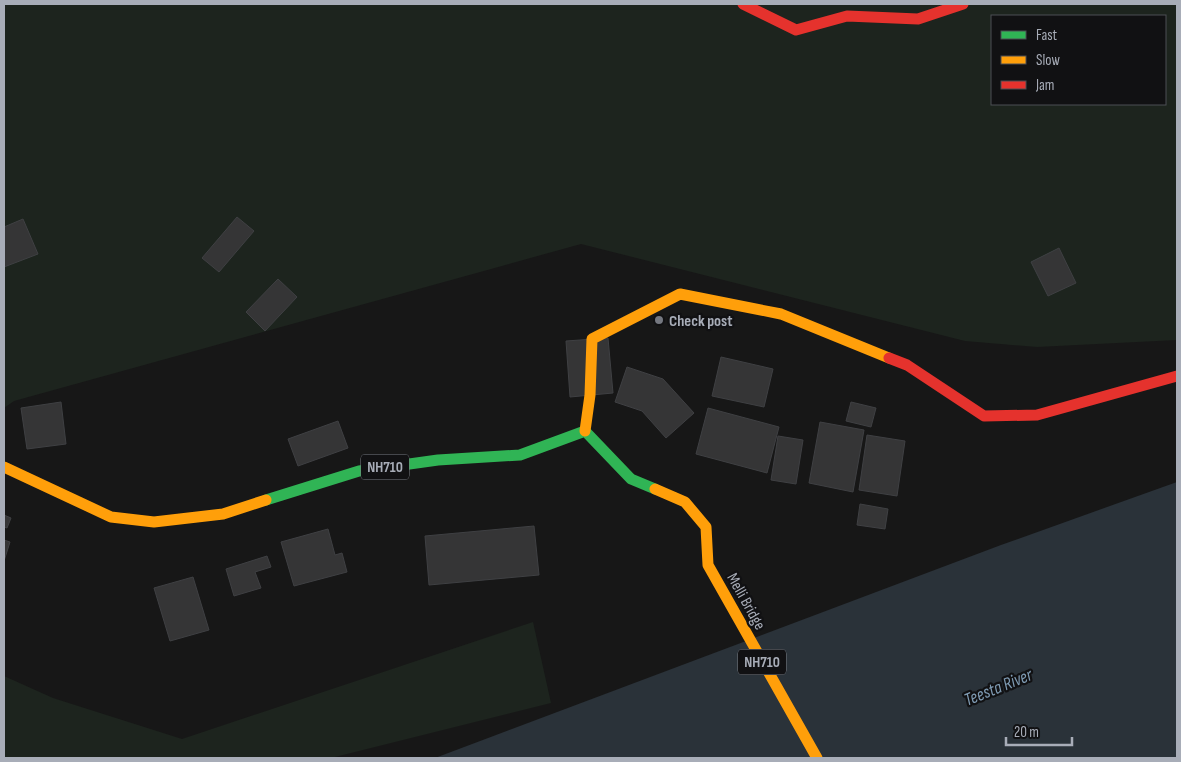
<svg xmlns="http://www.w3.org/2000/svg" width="1181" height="762" font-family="'Sofia Sans Condensed',sans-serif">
  <rect width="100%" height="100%" fill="#171717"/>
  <g fill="#1d241e" fill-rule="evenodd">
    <path d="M4 4H1177V340L1037 347 965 341 581 244 14 401 4 408ZM992 16H1165V104H992Z"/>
    <path d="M533 622 551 703 331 758H4V676L53 698 182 739Z"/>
  </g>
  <path fill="#2a3239" d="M1177 482V758H435L1001 545Z"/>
  <g fill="#353536" stroke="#3f4043">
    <path d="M237 217 254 231 219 272 202 258Z"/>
    <path d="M23 219 38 254 4 267V227Z"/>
    <path d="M1059 248 1076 283 1048 296 1031 262Z"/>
    <path d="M278 279 297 297 265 331 246 312Z"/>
    <path d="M608 338 613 393 570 397 566 341Z"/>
    <path d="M721 357 773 369 764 407 712 396Z"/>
    <path d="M627 367 663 379 694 413 666 438 642 411 615 402Z"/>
    <path d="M61 402 66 444 27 449 21 408Z"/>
    <path d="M851 402 876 408 871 427 846 421Z"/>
    <path d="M708 408 779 427 767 473 696 454Z"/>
    <path d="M338 421 348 448 298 466 288 439Z"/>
    <path d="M820 422 864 430 853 492 809 483Z"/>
    <path d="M867 435 905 441 897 496 859 490Z"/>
    <path d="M778 436 803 440 796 484 771 480Z"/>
    <path d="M860 504 888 509 885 529 857 525Z"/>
    <path d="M4 515 11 518 7 528 4 527Z"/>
    <path d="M534 526 539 575 429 585 425 536Z"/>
    <path d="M328 529 335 555 342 553 347 572 294 586 281 542Z"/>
    <path d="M4 540 10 542 4 561Z"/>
    <path d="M267 556 271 567 255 572 261 588 234 596 226 569Z"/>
    <path d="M193 577 209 630 170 641 154 588Z"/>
  </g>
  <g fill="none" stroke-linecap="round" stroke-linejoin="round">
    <path stroke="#30b455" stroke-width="11" d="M266 500 359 471 438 460 520 455 585 431 631 479 655 489"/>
    <g stroke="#ff9f0a" stroke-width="11">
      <path d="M585 431 590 395 592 339 680 294 781 314 889 358"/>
      <path d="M4 467 111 517 154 522 223 514 266 500"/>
      <path d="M655 489 685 502 706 527 708 565 817 758"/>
    </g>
    <g stroke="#e5322d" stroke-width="11">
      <path d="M743 4 796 30 847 16 918 19 963 4"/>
      <path d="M889 358 907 365 984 416 1037 415 1177 376"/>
    </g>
  </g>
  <circle fill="#757880" stroke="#111113" stroke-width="2" cx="659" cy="320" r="5"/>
  <g text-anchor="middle" stroke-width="4.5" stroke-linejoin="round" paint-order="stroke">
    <g fill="#111113" stroke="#7b7e86" stroke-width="1">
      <rect x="361" y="454.5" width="48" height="25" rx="4"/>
      <rect x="738" y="649.5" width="48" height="25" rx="4"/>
    </g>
    <g font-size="15" font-weight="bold" fill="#a8adb8">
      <text x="385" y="472">NH710</text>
      <text x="762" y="667">NH710</text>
    </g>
    <g font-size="16" font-weight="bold" fill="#a8adb8" stroke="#111113" text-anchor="start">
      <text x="669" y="326">Check post</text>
    </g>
    <g font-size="16" fill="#a8adb8" stroke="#111113">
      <text transform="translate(747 601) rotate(61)" y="6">Melli Bridge</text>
    </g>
    <g font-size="18" font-style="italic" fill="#7f9bb3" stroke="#111113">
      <text transform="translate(998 687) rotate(-22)" y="6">Teesta River</text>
    </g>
  </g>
  <rect width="1181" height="762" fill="none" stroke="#a8adb8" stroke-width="10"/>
  <rect x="991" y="15" width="175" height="90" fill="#111113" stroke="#4d4f55"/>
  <rect x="1001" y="31" width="25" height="8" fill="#30b455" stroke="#4d4f55"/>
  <text x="1036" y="40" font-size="15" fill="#a8adb8">Fast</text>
  <rect x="1001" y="56" width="25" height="8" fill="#ff9f0a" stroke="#4d4f55"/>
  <text x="1036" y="65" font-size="15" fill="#a8adb8">Slow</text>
  <rect x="1001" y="81" width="25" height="8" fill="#e5322d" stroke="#4d4f55"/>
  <text x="1036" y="90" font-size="15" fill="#a8adb8">Jam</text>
  <path d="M1006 737v8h66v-8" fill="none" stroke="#a8adb8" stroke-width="2.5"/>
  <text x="1014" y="737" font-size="15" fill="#a8adb8" stroke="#111113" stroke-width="4" paint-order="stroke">20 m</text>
</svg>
